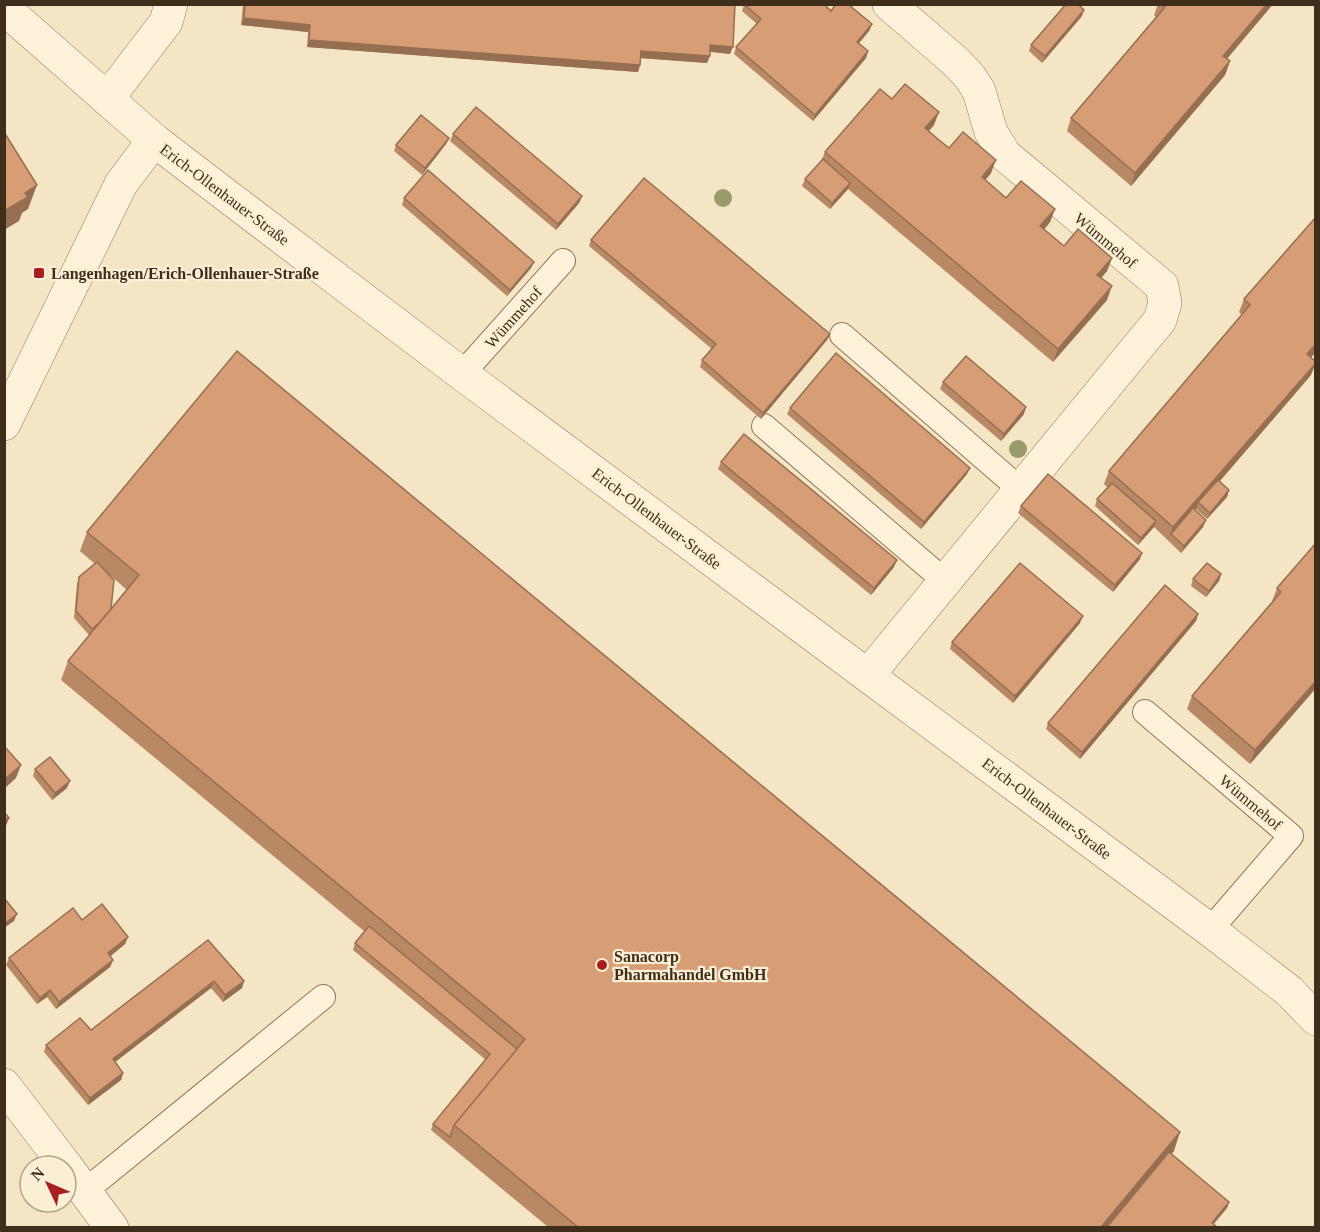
<svg xmlns="http://www.w3.org/2000/svg" width="1320" height="1232" font-family="'Times New Roman',serif">
  <rect width="100%" height="100%" fill="#f4e6c4"/>
  <g fill="none" stroke-linecap="round" stroke-linejoin="round">
    <g stroke="#927657" stroke-width="26">
      <g id="lane">
        <path d="M842 335 1021 490"/>
        <path d="M462 374 563 261"/>
        <path d="M764 426 946 582"/>
        <path d="M1145 712 1291 836 1210 930"/>
        <path d="M85 1191 323 997"/>
      </g>
    </g>
    <g stroke="#927657" stroke-width="34">
      <g id="street">
        <path d="M4 8 154 140 235 202 462 374 1210 930 1289 991 1316 1019"/>
        <path d="M107 99 166 22 171 4"/>
        <path d="M4 424 121 184 154 140"/>
        <path d="M868 675 1160 320 1165 303 1162 286 1005 155 991 132 979 91 970 77 956 62 889 4"/>
        <path d="M4 1085 66 1166"/>
        <path d="M66 1166 112 1228"/>
      </g>
    </g>
    <use href="#lane" stroke="#fdf2d9" stroke-width="24"/>
    <use href="#street" stroke="#fdf2d9" stroke-width="33"/>
  </g>
  <g fill="#999c6a">
    <circle cx="723" cy="198" r="9"/>
    <circle cx="1018" cy="449" r="9"/>
  </g>
  <g fill="#b98865" fill-rule="evenodd">
    <path d="M243 4H735L730 54 710 52 707 63 641 58 640 65 638 72 307 47 308 32 241 25Z"/>
    <path d="M1158 4H1273L1227 59 1230 61 1225 75 1131 186 1067 131 1071 118 1156 17 1154 15Z"/>
    <path d="M744 5 831 11 872 24 869 31 859 43 868 51 866 58 813 121 734 54 736 47 757 24 742 11Z"/>
    <path d="M1082 16 1042 63 1029 51 1031 45Z"/>
    <path d="M892 99 934 125 929 131 949 148 991 173 985 180 1006 198 1055 209 1050 222 1044 230 1064 246 1112 258 1107 271 1101 278 1107 300 1053 362 848 189 830 209 802 186 805 179 822 159 825 152Z"/>
    <path d="M453 134 582 196 579 203 556 230 450 141Z"/>
    <path d="M449 138 446 144 422 175 394 151 396 145Z"/>
    <path d="M404 198 534 262 531 268 507 296 402 205Z"/>
    <path d="M1316 217V352L1311 357V375L1220 481 1229 490 1227 497 1207 519 1196 509 1195 510 1203 527 1181 553 1154 527 1138 545 1095 506 1097 499 1108 488 1104 484 1109 471 1242 315 1239 312 1244 299Z"/>
    <path d="M591 240 830 334 827 340 761 419 700 367 702 360 712 349 589 246Z"/>
    <path d="M943 382 1024 414 1001 441 940 389Z"/>
    <path d="M790 408 967 474 921 529 787 414Z"/>
    <path d="M721 462 894 567 871 595 718 469Z"/>
    <path d="M1021 506 1140 559 1113 592 1018 513Z"/>
    <path d="M87 532 1174 1151 1171 1153 1229 1202 1227 1208 1213 1225 1217 1227H548L431 1130 433 1124 486 1060 353 950 355 943 364 931 61 680 68 661 89 635 74 618 77 584 79 577 95 564 80 551ZM110 575 127 590 111 609Z"/>
    <path d="M1316 543V688L1250 764 1187 709 1192 696 1273 602 1272 601 1277 588Z"/>
    <path d="M1221 574 1219 581 1206 597 1191 586 1193 579Z"/>
    <path d="M1198 614 1196 621 1080 759 1046 729 1048 723Z"/>
    <path d="M1080 623 1013 703 950 649 952 642Z"/>
    <path d="M35 769 67 788 52 800 33 776Z"/>
    <path d="M82 920 128 937 125 944 110 956 113 960 110 967 56 1009 47 997 37 1004 6 965 9 958Z"/>
    <path d="M208 940 244 981 242 988 223 1002 211 988 115 1062 123 1073 121 1080 88 1105 44 1052 46 1045 91 1030Z"/>
  </g>
  <g fill="#966f52">
    <path d="M1267 4H1273L1218 69 1223 56Z"/>
    <path d="M1084 10 1082 16 1042 63 1045 56Z"/>
    <path d="M244 18 310 25 308 32 241 25Z"/>
    <path d="M872 24 869 31 854 49 857 42Z"/>
    <path d="M309 40 640 65 638 72 307 47Z"/>
    <path d="M710 45 733 47 730 54 707 51Z"/>
    <path d="M641 51 710 56 707 63 639 58Z"/>
    <path d="M868 51 866 58 813 121 815 115Z"/>
    <path d="M1230 61 1225 75 1131 186 1135 173Z"/>
    <path d="M939 112 934 125 920 141 925 128Z"/>
    <path d="M449 138 446 144 422 175 425 168Z"/>
    <path d="M996 160 991 173 977 191 982 177Z"/>
    <path d="M850 183 848 189 830 209 832 203Z"/>
    <path d="M37 185 28 209 22 213 19 221 4 230V211L25 193Z"/>
    <path d="M582 196 579 203 556 230 558 224Z"/>
    <path d="M1055 209 1050 222 1035 240 1040 226Z"/>
    <path d="M1112 258 1107 271 1093 288 1097 275Z"/>
    <path d="M534 262 531 268 507 296 510 290Z"/>
    <path d="M1112 286 1107 300 1053 362 1058 349Z"/>
    <path d="M830 334 827 340 761 419 763 413Z"/>
    <path d="M1316 344V352L1302 367 1307 354Z"/>
    <path d="M1316 363 1311 375 1200 504 1198 502 1196 509 1173 535 1171 534 1168 540 1173 527Z"/>
    <path d="M1026 407 1024 414 1001 441 1004 434Z"/>
    <path d="M970 468 967 474 921 529 924 522Z"/>
    <path d="M1229 490 1227 497 1207 519 1210 513Z"/>
    <path d="M1206 520 1203 527 1181 553 1184 546Z"/>
    <path d="M1156 521 1154 527 1138 545 1141 538Z"/>
    <path d="M1142 553 1140 559 1113 592 1115 585Z"/>
    <path d="M897 560 894 567 871 595 874 588Z"/>
    <path d="M1221 574 1219 581 1206 597 1209 591Z"/>
    <path d="M1198 614 1196 621 1080 759 1082 752Z"/>
    <path d="M1083 616 1080 623 1013 703 1015 696Z"/>
    <path d="M1316 681V688L1250 764 1255 750Z"/>
    <path d="M21 765 16 778 4 789V780Z"/>
    <path d="M70 781 67 788 52 800 55 793Z"/>
    <path d="M9 818 4 831V821Z"/>
    <path d="M17 914 14 921 4 928V924Z"/>
    <path d="M128 937 125 944 106 960 108 953Z"/>
    <path d="M113 960 110 967 56 1009 59 1002Z"/>
    <path d="M214 981 211 988 110 1066 113 1059Z"/>
    <path d="M244 981 242 988 223 1002 225 995Z"/>
    <path d="M50 990 47 997 37 1004 40 998Z"/>
    <path d="M123 1073 121 1080 88 1105 90 1098Z"/>
    <path d="M1180 1132 1174 1151 1110 1227H1101Z"/>
    <path d="M1229 1202 1227 1208 1211 1227 1212 1223Z"/>
  </g>
  <g fill="#d79e75" stroke="#966f52" stroke-width="1.5">
    <path d="M245 4H735L733 47 710 45V56L641 51 640 65 309 40 310 25 244 18Z"/>
    <path d="M824 4 831 11 836 4H848L872 24 857 42 868 51 815 115 736 47 761 19 744 4Z"/>
    <path d="M1066 4H1078L1084 10 1045 56 1031 45Z"/>
    <path d="M1162 4H1267L1223 56 1230 61 1135 173 1071 118 1165 7Z"/>
    <path d="M905 84 939 112 925 128 939 140 949 148 963 132 996 160 982 177 1006 198 1021 181 1055 209 1040 226 1064 246 1078 229 1112 258 1097 275 1112 286 1058 349 825 152 880 89 892 99Z"/>
    <path d="M476 107 582 196 558 224 453 134Z"/>
    <path d="M421 115 449 138 425 168 396 145Z"/>
    <path d="M4 132 37 185 25 193 28 197 4 211Z"/>
    <path d="M823 159 850 183 832 203 805 179Z"/>
    <path d="M428 170 534 262 510 290 404 198Z"/>
    <path d="M644 178 830 334 763 413 702 360 716 344 591 240Z"/>
    <path d="M1316 217V344L1307 354 1316 362V363L1173 527 1109 471 1250 305 1244 299Z"/>
    <path d="M237 351 1180 1132 1101 1227H578L454 1125 525 1039 68 661 139 575 87 532Z"/>
    <path d="M836 353 970 468 924 522 790 408Z"/>
    <path d="M966 356 1026 407 1004 434 943 382Z"/>
    <path d="M744 434 897 560 874 588 721 462Z"/>
    <path d="M1048 474 1142 553 1115 585 1021 506Z"/>
    <path d="M1218 480 1229 490 1210 513 1198 502Z"/>
    <path d="M1112 483 1156 521 1141 538 1097 499Z"/>
    <path d="M1193 508 1206 520 1184 546 1171 534Z"/>
    <path d="M1316 543V681L1255 750 1192 696 1281 592 1277 588Z"/>
    <path d="M97 562 114 580 111 609 99 623 92 629 76 611 79 577Z"/>
    <path d="M1020 563 1083 616 1015 696 952 642Z"/>
    <path d="M1207 563 1221 574 1209 591 1193 579Z"/>
    <path d="M1165 585 1198 614 1082 752 1048 723Z"/>
    <path d="M4 746 21 765 4 780Z"/>
    <path d="M50 757 70 781 55 793 35 769Z"/>
    <path d="M4 812 9 818 4 821Z"/>
    <path d="M4 898 17 914 4 924Z"/>
    <path d="M102 904 128 937 108 953 113 960 59 1002 50 990 40 998 9 958 73 908 82 920Z"/>
    <path d="M369 926 517 1049 454 1125 450 1137 433 1124 490 1054 355 943Z"/>
    <path d="M208 940 244 981 225 995 214 981 113 1059 123 1073 90 1098 46 1045 80 1018 91 1030Z"/>
    <path d="M1169 1152 1229 1202 1212 1223 1217 1227H1107Z"/>
  </g>
  <g fill="#a91f1f" stroke="#faefd5" stroke-width="2">
    <rect x="33" y="267" width="12" height="12" rx="3"/>
    <circle cx="602" cy="965" r="6"/>
  </g>
  <g text-anchor="middle" stroke-width="4.5" stroke-linejoin="round" paint-order="stroke">
    <g font-size="16" fill="#402e1d" stroke="#faefd5">
      <text transform="translate(225 194) rotate(37)" y="6">Erich-Ollenhauer-Straße</text>
      <text transform="translate(1106 240) rotate(40)" y="6">Wümmehof</text>
      <text transform="translate(513 317) rotate(-48)" y="6">Wümmehof</text>
      <text transform="translate(657 518) rotate(37)" y="6">Erich-Ollenhauer-Straße</text>
      <text transform="translate(1251 802) rotate(40)" y="6">Wümmehof</text>
      <text transform="translate(1047 808) rotate(37)" y="6">Erich-Ollenhauer-Straße</text>
    </g>
    <g font-size="16" font-weight="bold" fill="#402e1d" stroke="#faefd5" text-anchor="start">
      <text x="51" y="279">Langenhagen/Erich-Ollenhauer-Straße</text>
      <text x="614" y="962">Sanacorp<tspan x="614" dy="18">Pharmahandel GmbH</tspan></text>
    </g>
  </g>
  <rect width="1320" height="1232" fill="none" stroke="#402e1d" stroke-width="12"/>
  <g transform="translate(48 1184) rotate(314)"><circle r="28" fill="#faefd5" stroke="#b0a28b" stroke-width="1.5"/>
  <path d="M0-4.5L10 22L0 15L-10 22Z" fill="#a91f1f"/>
  <text y="-9" font-size="16" font-weight="bold" text-anchor="middle" fill="#402e1d">N</text>
  </g>
</svg>
